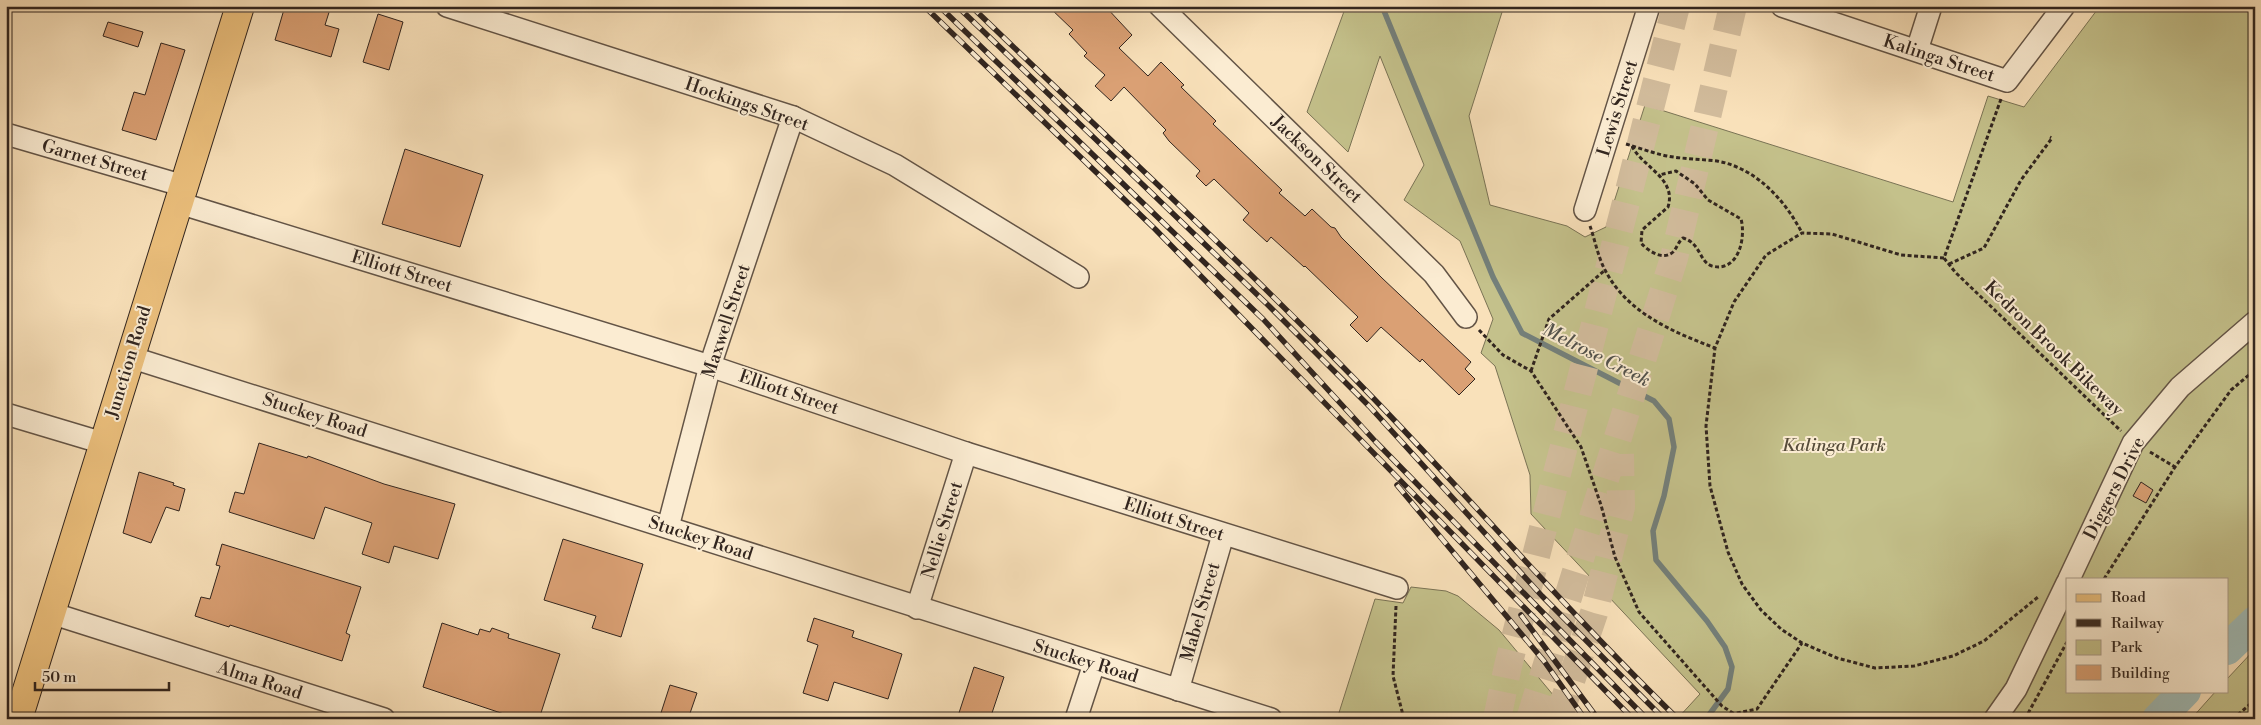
<svg xmlns="http://www.w3.org/2000/svg" width="2261" height="725" font-family="'Libre Bodoni',serif">
  <rect width="100%" height="100%" fill="#f9e1ba"/>
  <filter id="stains"><feTurbulence type="fractalNoise" baseFrequency=".004" numOctaves="4"/><feColorMatrix values="0 0 0 0 .2 0 0 0 0 .09 0 0 0 0 .02 0 0 0 .5 -.17"/></filter>
  <radialGradient id="worn" r=".72"><stop offset=".6" stop-color="#630" stop-opacity="0"/><stop offset="1" stop-color="#630" stop-opacity=".3"/></radialGradient>
  <g fill="#c4c18b" stroke="#7a7355">
    <path d="M1346 6H1504L1469 116 1490 205 1567 226 1585 237 1606 227 1645 105 1953 202 1988 96 2024 107 2100 6H2255V602L2227 631V579H2067V691H2171L2145 719H1677L1700 694 1531 514 1530 475 1495 366 1481 353 1493 319 1460 241 1404 200 1424 165 1380 56 1348 152 1307 112Z"/>
    <path d="M1411 587 1446 591 1458 596 1499 630 1564 708 1581 719H1337L1375 599 1403 603Z"/>
    <path d="M2255 649V719H2191L2216 691H2227V679Z"/>
  </g>
  <g fill="none" stroke-linecap="round" stroke-linejoin="round">
    <path stroke="#74807b" stroke-width="5.5" d="M1382 6 1493 277 1522 333 1654 401 1669 419 1674 447 1664 496 1653 531 1656 560 1707 621 1725 647 1732 667 1728 689 1706 719"/>
    <g stroke="#a0bcb8" stroke-width="32">
      <path d="M2227 649 2255 622"/>
      <path d="M2158 719 2185 691"/>
    </g>
  </g>
  <g fill="#daa074" stroke="#31251f">
    <path d="M285 6H331L325 25 339 29 331 57 275 40Z"/>
    <path d="M1048 6H1105L1132 35 1119 48 1148 76 1161 62 1184 85 1181 87 1216 121 1213 124 1282 190 1279 193 1305 216 1312 209 1331 227 1335 228 1341 237 1382 278 1471 362 1465 369 1475 379 1459 395 1422 359 1420 362 1381 327 1367 342 1350 325 1358 317 1305 266 1304 267 1271 237 1267 242 1243 220 1249 213 1214 179 1206 186 1196 176 1200 171 1169 141 1163 133 1166 130 1124 87 1111 101 1095 86 1105 75 1084 56 1087 53 1069 34 1073 30Z"/>
    <path d="M378 14 403 22 389 70 363 62Z"/>
    <path d="M108 22 143 32 138 47 103 36Z"/>
    <path d="M161 43 185 50 156 140 122 130 134 92 145 95Z"/>
    <path d="M405 149 483 175 460 247 382 224Z"/>
    <path d="M259 443 307 458 308 456 384 484 455 504 438 559 394 546 389 563 362 554 372 523 325 507 314 539 229 512 235 492 244 494Z"/>
    <path d="M139 472 174 483 173 485 185 489 179 511 166 507 151 543 123 533Z"/>
    <path d="M2141 482 2153 490 2146 503 2133 496Z"/>
    <path d="M563 539 643 564 621 637 592 628 596 616 544 600Z"/>
    <path d="M222 544 361 587 346 633 350 635 342 661 230 625 229 627 195 616 201 597 210 599 220 566 216 565Z"/>
    <path d="M814 618 854 631 852 637 902 654 888 699 834 682 828 701 803 693 818 645 807 641Z"/>
    <path d="M442 623 478 635 480 629 490 632 492 628 509 634 508 638 560 654 539 719H519L423 687Z"/>
    <path d="M974 667 1004 677 990 719H957Z"/>
    <path d="M670 685 697 693 688 719H659Z"/>
  </g>
  <g fill="none" stroke-linecap="round" stroke-linejoin="round">
    <g stroke="#d1bb9b" stroke-width="28" stroke-dasharray="28 14" stroke-linecap="butt">
      <path d="M1497 719 1508 666 1676 6"/>
      <path d="M1530 719 1674 258 1733 6"/>
      <path d="M1558 719 1594 613 1621 507 1620 454"/>
    </g>
    <g stroke="#635446" stroke-width="24">
      <g id="minor">
        <path d="M447 6 793 117 895 165 1078 277"/>
        <path d="M1160 6 1434 274 1466 317"/>
        <path d="M1782 6 2007 81 2064 6"/>
        <path d="M1917 50 1931 6"/>
        <path d="M6 134 184 186"/>
        <path d="M179 203 710 366 966 453 1397 588"/>
        <path d="M1585 210 1649 6"/>
        <path d="M130 357 1271 719"/>
        <path d="M6 414 103 443"/>
        <path d="M668 527 710 366 793 117"/>
        <path d="M2069 579 2133 443 2180 387 2255 322"/>
        <path d="M917 608 966 453"/>
        <path d="M51 613 384 719"/>
        <path d="M1178 690 1223 535"/>
        <path d="M1076 719 1094 664"/>
        <path d="M1995 719 2016 689 2067 583"/>
      </g>
    </g>
    <g stroke="#31251f" stroke-width="30">
      <path id="major" d="M18 719 240 6"/>
    </g>
    <g stroke="#31251f" stroke-width="3" stroke-dasharray="4 2.5" stroke-linecap="butt">
      <path d="M2001 99 1944 258 1955 272 2121 431"/>
      <path d="M1626 144C1639 148 1653 153 1667 156 1683 159 1700 159 1717 161 1756 168 1785 200 1802 233"/>
      <path d="M1632 146C1642 167 1677 178 1668 207L1642 230 1641 243C1648 251 1663 261 1673 252 1677 248 1678 242 1683 238 1701 243 1699 262 1712 266 1739 273 1746 237 1741 219L1708 200 1695 184 1676 171 1659 175"/>
      <path d="M1590 226C1595 240 1598 257 1605 270 1627 313 1673 332 1715 348"/>
      <path d="M1944 258 1901 255 1832 234 1802 233 1766 255 1734 302 1715 348 1706 426 1710 486 1728 552 1742 584 1761 610 1781 629 1802 643 1837 658 1875 668 1914 666 1953 656 1984 641 2038 597"/>
      <path d="M1949 264 1984 248 2021 180 2052 138 2050 137"/>
      <path d="M1479 330 1503 355 1531 371 1581 447 1601 505 1615 557 1639 612 1722 706 1742 719"/>
      <path d="M1531 371 1549 319 1605 270"/>
      <path d="M2150 452 2175 467"/>
      <path d="M2104 579 2175 467 2231 390 2255 370"/>
      <path d="M1396 606 1393 676 1404 719"/>
      <path d="M1726 719 1731 714 1757 709 1802 643"/>
      <path d="M2025 719 2067 642"/>
      <path d="M2233 719 2255 700"/>
    </g>
    <use href="#minor" stroke="#fbecd2" stroke-width="21"/>
    <use href="#major" stroke="#ecc07d" stroke-width="28"/>
    <g stroke="#31251f" stroke-width="5.5">
      <g id="rail">
        <path d="M924 6 1155 229 1633 719"/>
        <path d="M939 6 1263 319 1375 441 1647 719"/>
        <path d="M957 6 1268 305 1369 406 1542 596 1664 719"/>
        <path d="M971 6C1106 137 1246 265 1376 401 1477 506 1573 617 1678 719"/>
        <path d="M1397 485 1544 661 1585 719"/>
        <path d="M1521 615 1598 719"/>
      </g>
    </g>
    <use href="#rail" stroke="#fbecd2" stroke-width="4" stroke-dasharray="11" stroke-linecap="butt"/>
  </g>
  <g text-anchor="middle" stroke-width="4" stroke-linejoin="round" paint-order="stroke">
    <g font-size="18" fill="#31251f" stroke="#fbecd2">
      <text transform="translate(1939 58) rotate(18)" y="6">Kalinga Street</text>
      <text transform="translate(747 104) rotate(19)" y="6">Hockings Street</text>
      <text transform="translate(1617 108) rotate(-73)" y="6">Lewis Street</text>
      <text transform="translate(1317 159) rotate(44)" y="6">Jackson Street</text>
      <text transform="translate(95 160) rotate(16)" y="6">Garnet Street</text>
      <text transform="translate(402 271) rotate(17)" y="6">Elliott Street</text>
      <text transform="translate(726 321) rotate(-72)" y="6">Maxwell Street</text>
      <text transform="translate(2054 348) rotate(44)" y="6">Kedron Brook Bikeway</text>
      <text transform="translate(128 362) rotate(-73)" y="6">Junction Road</text>
      <text transform="translate(789 392) rotate(19)" y="6">Elliott Street</text>
      <text transform="translate(315 415) rotate(18)" y="6">Stuckey Road</text>
      <text transform="translate(2114 488) rotate(-63)" y="6">Diggers Drive</text>
      <text transform="translate(1174 519) rotate(18)" y="6">Elliott Street</text>
      <text transform="translate(942 530) rotate(-73)" y="6">Nellie Street</text>
      <text transform="translate(701 538) rotate(18)" y="6">Stuckey Road</text>
      <text transform="translate(1200 612) rotate(-74)" y="6">Mabel Street</text>
      <text transform="translate(1086 661) rotate(17)" y="6">Stuckey Road</text>
      <text transform="translate(260 680) rotate(18)" y="6">Alma Road</text>
    </g>
    <g font-size="18" font-style="italic" fill="#564c3a" stroke="#fbecd2">
      <text x="1834" y="451">Kalinga Park</text>
    </g>
    <g font-size="19" font-style="italic" fill="#52524d" stroke="#fbecd2">
      <text transform="translate(1597 354) rotate(27)" y="7">Melrose Creek</text>
    </g>
  </g>
  <rect width="2261" height="725" fill="none" stroke="#f9e1ba" stroke-width="25"/>
  <rect x="8" y="8" width="2246" height="710" fill="none" stroke="#31251f" stroke-width="2.5"/>
  <rect x="12" y="12" width="2236" height="700" fill="none" stroke="#31251f"/>
  <rect x="2066" y="578" width="162" height="115" fill="#fbecd2" stroke="#aa9c8a"/>
  <rect x="2076" y="594" width="25" height="8" fill="#ecc07d" stroke="#aa9c8a"/>
  <text x="2111" y="602" font-size="15" fill="#31251f">Road</text>
  <rect x="2076" y="619" width="25" height="8" fill="#31251f" stroke="#aa9c8a"/>
  <text x="2111" y="628" font-size="15" fill="#31251f">Railway</text>
  <rect x="2076" y="640" width="25" height="15" fill="#c4c18b" stroke="#aa9c8a"/>
  <text x="2111" y="652" font-size="15" fill="#31251f">Park</text>
  <rect x="2076" y="665" width="25" height="15" fill="#daa074" stroke="#aa9c8a"/>
  <text x="2111" y="678" font-size="15" fill="#31251f">Building</text>
  <path d="M35 682v8h134v-8" fill="none" stroke="#31251f" stroke-width="2.5"/>
  <text x="42" y="682" font-size="15" fill="#31251f" stroke="#fbecd2" stroke-width="4" paint-order="stroke">50 m</text>
  <rect width="100%" height="100%" filter="url(#stains)"/>
  <rect width="100%" height="100%" fill="url(#worn)"/>
</svg>
